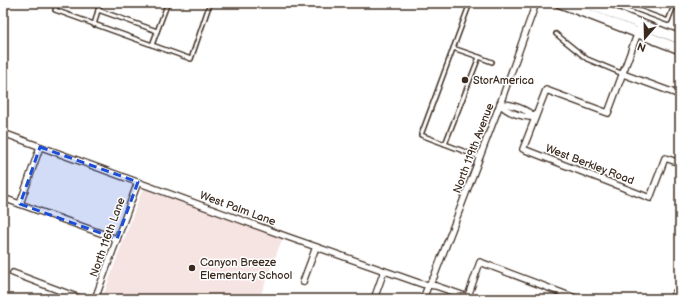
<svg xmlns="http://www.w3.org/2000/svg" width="683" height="302" font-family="'Balsamiq Sans',sans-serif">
  <rect width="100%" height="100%" fill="#fff"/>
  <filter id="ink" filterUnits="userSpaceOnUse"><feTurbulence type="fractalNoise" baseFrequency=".025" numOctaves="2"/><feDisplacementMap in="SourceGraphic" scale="8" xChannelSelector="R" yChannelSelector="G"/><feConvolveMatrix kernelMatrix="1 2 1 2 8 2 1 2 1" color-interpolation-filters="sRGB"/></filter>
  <g filter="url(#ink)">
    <path fill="#f6e4e3" d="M145 189 283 237 259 299H102L141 193Z"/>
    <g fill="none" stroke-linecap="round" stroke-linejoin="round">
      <g stroke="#3b2a1e" stroke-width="6">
        <g id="service">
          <path d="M57 3 55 10 191 59 210 3"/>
          <path d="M619 3 668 21 675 3"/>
          <path d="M98 10 101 3"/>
          <path d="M94 25 98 10 157 31"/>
          <path d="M556 34 587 59 623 74"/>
          <path d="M152 45 167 5"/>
          <path d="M453 48 479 57 445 144 421 135 470 3"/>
          <path d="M479 57 492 62"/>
          <path d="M445 144 479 157"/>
        </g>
      </g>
      <g stroke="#3b2a1e" stroke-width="8">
        <g id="minor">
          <path d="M641 24 608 113 546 90 523 149 650 198 665 158 680 163"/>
          <path d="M623 74 680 95"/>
          <path d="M500 104C511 103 527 110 535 117"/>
          <path d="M500 104C508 113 524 118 535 117"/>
          <path d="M3 133 285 236 422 284 436 286 468 297"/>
          <path d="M3 198 117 239"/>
          <path d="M20 204 40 147"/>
          <path d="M13 273 82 299"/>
          <path d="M303 282 316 247"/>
          <path d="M95 299 138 182"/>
          <path d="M374 299 384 271"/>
          <path d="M423 299 428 286 434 277 500 104 536 3"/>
          <path d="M467 299 480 262 578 299"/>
          <path d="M671 299 680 286"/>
        </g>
      </g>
      <g stroke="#3b2a1e" stroke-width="12">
        <g id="primary">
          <path d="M560 3 680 49"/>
          <path d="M585 3 680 39"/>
        </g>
      </g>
      <use href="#service" stroke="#fff" stroke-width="3"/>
      <use href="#minor" stroke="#fff" stroke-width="5.5"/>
      <use href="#primary" stroke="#fff" stroke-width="9"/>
    </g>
  </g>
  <path fill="#1d4ed8" fill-opacity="0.2" stroke="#1d4ed8" stroke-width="3" stroke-dasharray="8 5" stroke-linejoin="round" d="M40 147 138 182 117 239 20 204Z"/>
  <g fill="#3b2a1e" stroke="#fff" stroke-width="1.5">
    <circle cx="465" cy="80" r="4"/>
    <circle cx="192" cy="268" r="4"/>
  </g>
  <g text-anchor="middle" stroke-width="3" stroke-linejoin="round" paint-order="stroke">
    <g font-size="11" fill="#3b2a1e" stroke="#fff" text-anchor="start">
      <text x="473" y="84">StorAmerica</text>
      <text x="200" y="266">Canyon Breeze<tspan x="200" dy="13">Elementary School</tspan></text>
    </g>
    <g font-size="11" fill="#3b2a1e" stroke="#fff">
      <text transform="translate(473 148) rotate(-69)" y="4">North 119th Avenue</text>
      <text transform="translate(590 164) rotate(21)" y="4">West Berkley Road</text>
      <text transform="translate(238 208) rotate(20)" y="4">West Palm Lane</text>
      <text transform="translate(107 237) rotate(-70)" y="4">North 116th Lane</text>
    </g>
  </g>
  <rect width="683" height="302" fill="none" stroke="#fff" stroke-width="16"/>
  <rect x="8" y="8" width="667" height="286" fill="none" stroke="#3b2a1e" stroke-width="1.5" filter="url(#ink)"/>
  <g transform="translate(645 38) rotate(200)" stroke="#ffffff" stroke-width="3" paint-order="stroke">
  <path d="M0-3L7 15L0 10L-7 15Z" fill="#3b2a1e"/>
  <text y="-6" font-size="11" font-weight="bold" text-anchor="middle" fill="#3b2a1e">N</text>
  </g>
</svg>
